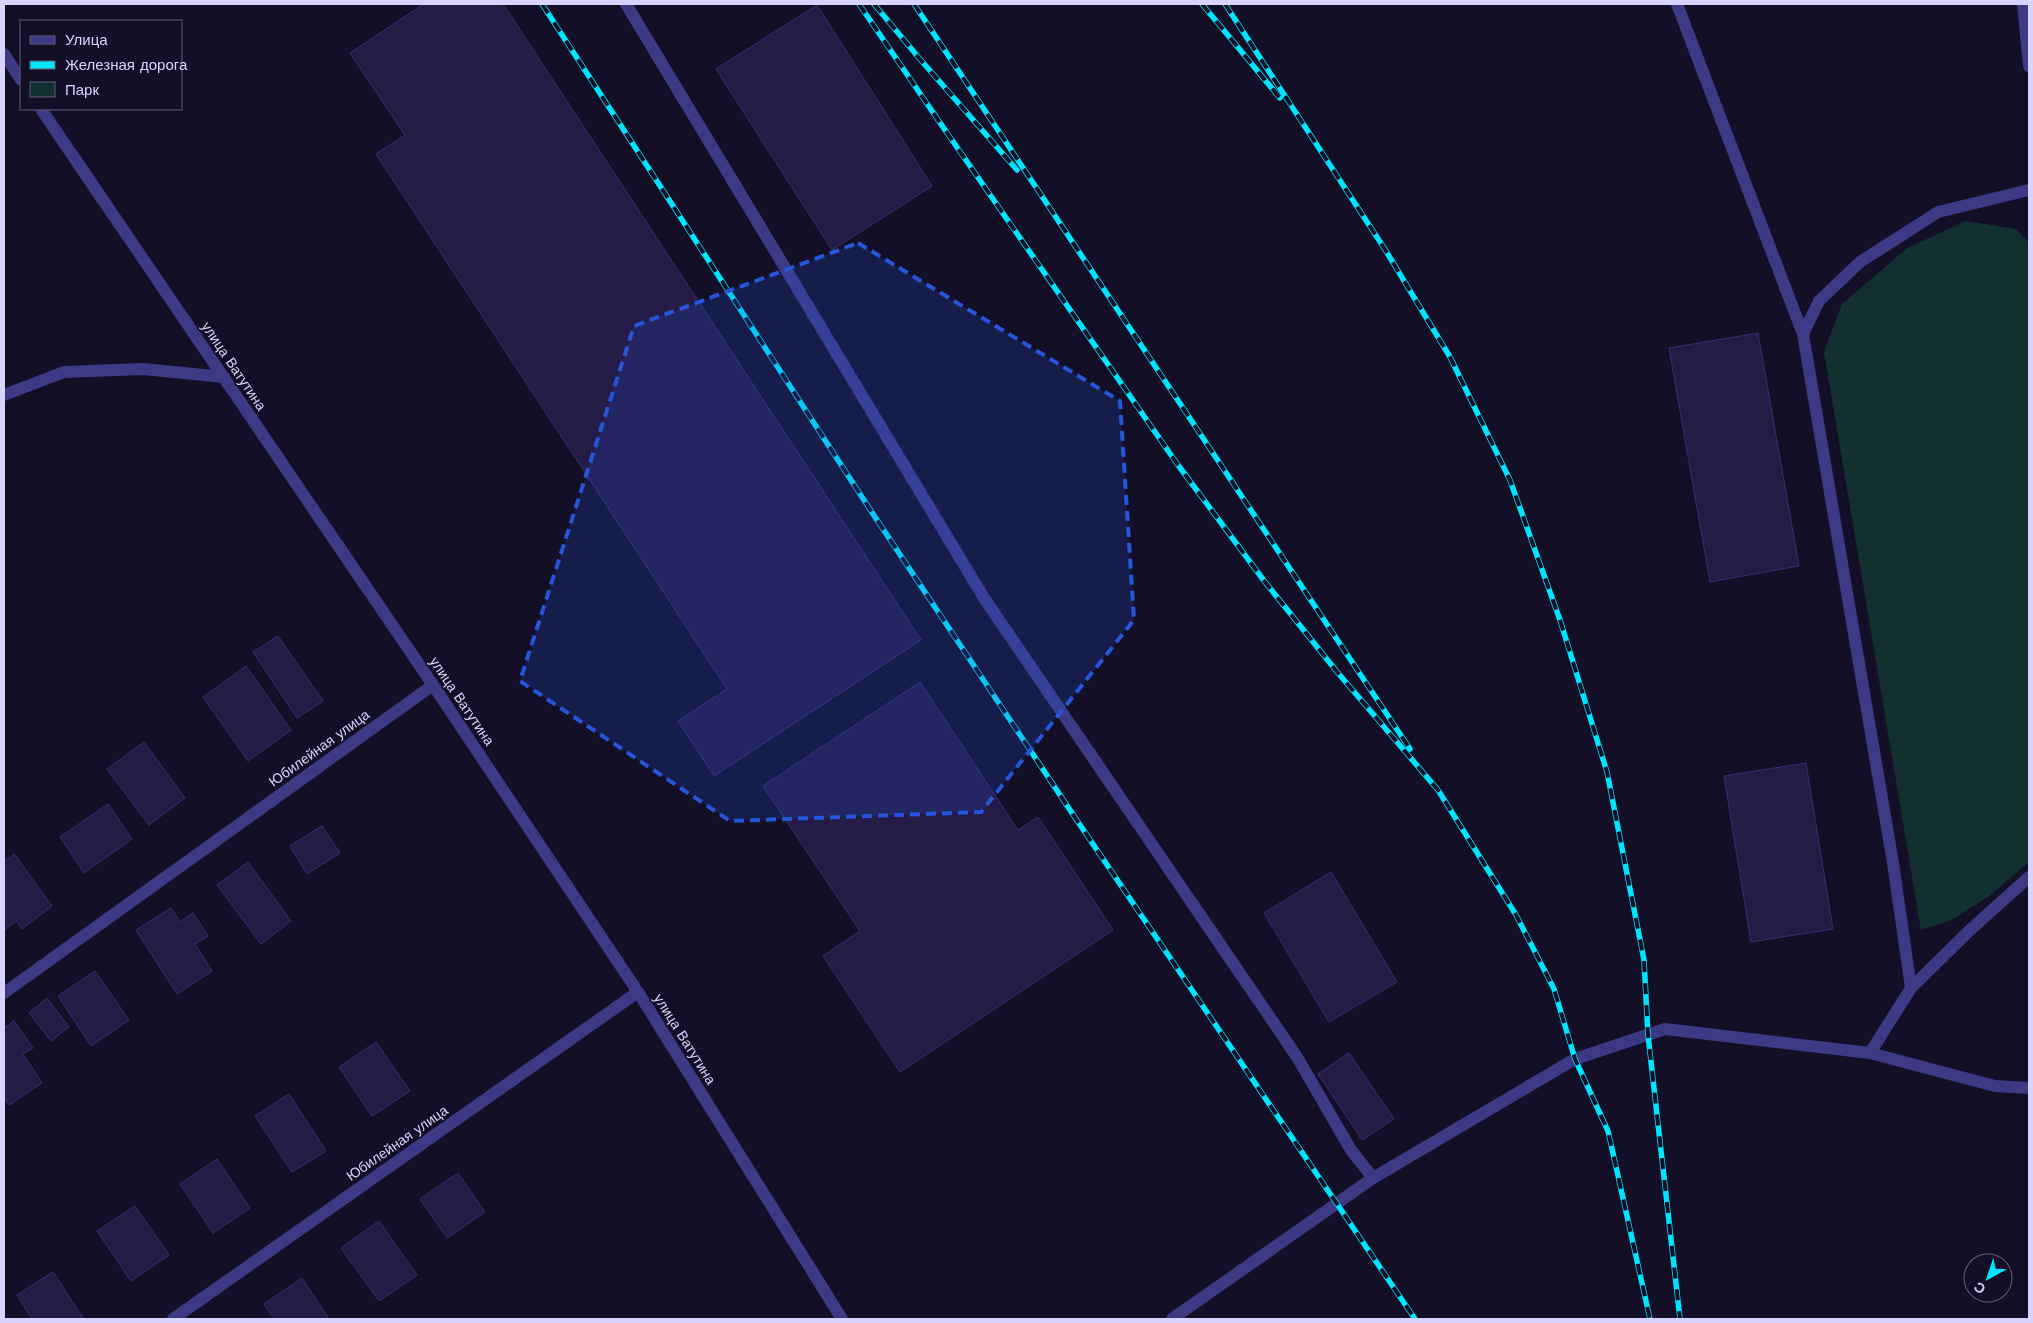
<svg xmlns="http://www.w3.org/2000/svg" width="2033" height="1323" font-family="'Work Sans',sans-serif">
  <rect width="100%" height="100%" fill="#130f26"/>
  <path fill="#12302f" d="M1966 221 2016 229 2029 243V862L1988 897 1950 921 1921 930 1824 352 1842 304 1907 248Z"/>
  <g fill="#241b47" stroke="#3b2d73">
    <path d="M424 4H503L921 640 714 776 678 721 727 689 376 154 405 135 350 53Z"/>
    <path d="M817 5 932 186 832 250 716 69Z"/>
    <path d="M1758 333 1799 566 1710 582 1669 348Z"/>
    <path d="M278 636 323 701 297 718 253 652Z"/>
    <path d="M246 666 291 730 248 761 203 697Z"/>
    <path d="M920 682 1018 830 1038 817 1113 930 900 1072 823 956 860 931 763 786Z"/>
    <path d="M144 742 185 798 149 825 107 769Z"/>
    <path d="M1806 763 1833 929 1751 942 1724 776Z"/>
    <path d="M108 804 132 839 84 873 60 837Z"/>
    <path d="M322 826 340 853 307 874 290 846Z"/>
    <path d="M14 854 52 906 22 929 16 921 4 930V862Z"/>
    <path d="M248 862 291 921 261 944 217 885Z"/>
    <path d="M1331 872 1397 982 1329 1022 1264 913Z"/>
    <path d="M171 908 180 922 193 913 208 936 195 944 212 971 177 994 136 930Z"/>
    <path d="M95 971 129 1020 91 1046 58 996Z"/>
    <path d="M47 998 69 1027 51 1041 29 1013Z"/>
    <path d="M14 1021 33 1048 23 1054 42 1083 9 1105 4 1097V1028Z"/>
    <path d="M376 1042 410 1091 372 1116 339 1067Z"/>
    <path d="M1349 1053 1394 1119 1362 1140 1318 1074Z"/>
    <path d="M289 1094 326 1151 292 1172 255 1116Z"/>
    <path d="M217 1159 250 1208 213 1233 180 1184Z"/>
    <path d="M458 1173 485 1212 447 1238 420 1199Z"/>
    <path d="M135 1206 169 1255 131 1281 97 1231Z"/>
    <path d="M379 1221 417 1275 379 1301 341 1248Z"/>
    <path d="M53 1272 83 1318 81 1319H32L17 1295Z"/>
    <path d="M302 1278 329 1319H274L264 1304Z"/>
  </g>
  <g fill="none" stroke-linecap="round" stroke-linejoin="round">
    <g stroke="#3d3a85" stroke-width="12">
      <path d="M626 4 984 598 1297 1057 1351 1150 1373 1178"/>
      <path d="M1677 4 1803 334 1893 863 1911 988"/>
      <path d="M2023 4 2029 66"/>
      <path d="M1803 334 1819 301 1860 262 1938 212 2029 190"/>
      <path d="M4 395 64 372 143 369 224 377"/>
      <path d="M1870 1053 1911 988 1970 930 2029 877"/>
      <path d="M1172 1319 1373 1178 1575 1059 1665 1029 1870 1053 1995 1086 2029 1088"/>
    </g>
    <g stroke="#3d3a85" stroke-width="12">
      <path d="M4 54 21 80"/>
      <path d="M41 109 433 685 638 992 842 1319"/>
      <path d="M4 993 433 685"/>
      <path d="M173 1319 638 992"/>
    </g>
    <g stroke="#00e5ff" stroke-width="5.5">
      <g id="rail">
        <path d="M542 4 873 514 1078 822 1415 1319"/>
        <path d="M859 4 945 130 1178 465 1265 582 1338 673 1438 790 1516 915 1554 989 1575 1059 1608 1131 1650 1319"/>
        <path d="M874 4 919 58 1017 170"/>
        <path d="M914 4 1410 749"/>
        <path d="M1202 4 1280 98"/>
        <path d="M1225 4 1386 251 1450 357 1510 480 1560 620 1607 772 1644 960 1648 1035 1680 1319"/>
      </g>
    </g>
    <use href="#rail" stroke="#130f26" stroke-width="4" stroke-dasharray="11" stroke-linecap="butt"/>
  </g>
  <path fill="#2655da" fill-opacity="0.2" stroke="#2655da" stroke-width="4" stroke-dasharray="10 6" stroke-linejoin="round" d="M858 243 1120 401 1134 620 981 812 730 821 520 681 634 326Z"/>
  <g text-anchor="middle" stroke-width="4" stroke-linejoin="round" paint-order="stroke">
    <g font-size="14" fill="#d9d4ff" stroke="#130f26">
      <text transform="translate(234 366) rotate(56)" y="5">улица Ватутина</text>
      <text transform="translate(462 701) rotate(56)" y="5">улица Ватутина</text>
      <text transform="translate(319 748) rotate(-36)" y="5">Юбилейная улица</text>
      <text transform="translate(685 1039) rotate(58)" y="5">улица Ватутина</text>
      <text transform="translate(397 1143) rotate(-35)" y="5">Юбилейная улица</text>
    </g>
  </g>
  <rect width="2033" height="1323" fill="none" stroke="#d9d4ff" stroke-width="10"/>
  <rect x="20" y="20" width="162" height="90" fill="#130f26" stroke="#625e7d"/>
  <rect x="30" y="36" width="25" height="8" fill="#3d3a85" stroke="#625e7d"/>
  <text x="65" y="45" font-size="15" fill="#d9d4ff">Улица</text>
  <rect x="30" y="61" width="25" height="8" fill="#00e5ff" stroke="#625e7d"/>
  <text x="65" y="70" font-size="15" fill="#d9d4ff">Железная дорога</text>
  <rect x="30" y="82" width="25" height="15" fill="#12302f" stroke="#625e7d"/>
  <text x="65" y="95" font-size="15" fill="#d9d4ff">Парк</text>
  <g transform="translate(1988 1278) rotate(220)"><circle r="24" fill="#130f26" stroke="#625e7d"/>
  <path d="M0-4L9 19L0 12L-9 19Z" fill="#00e5ff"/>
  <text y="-8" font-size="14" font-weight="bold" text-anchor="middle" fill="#d9d4ff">С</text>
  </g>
</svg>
